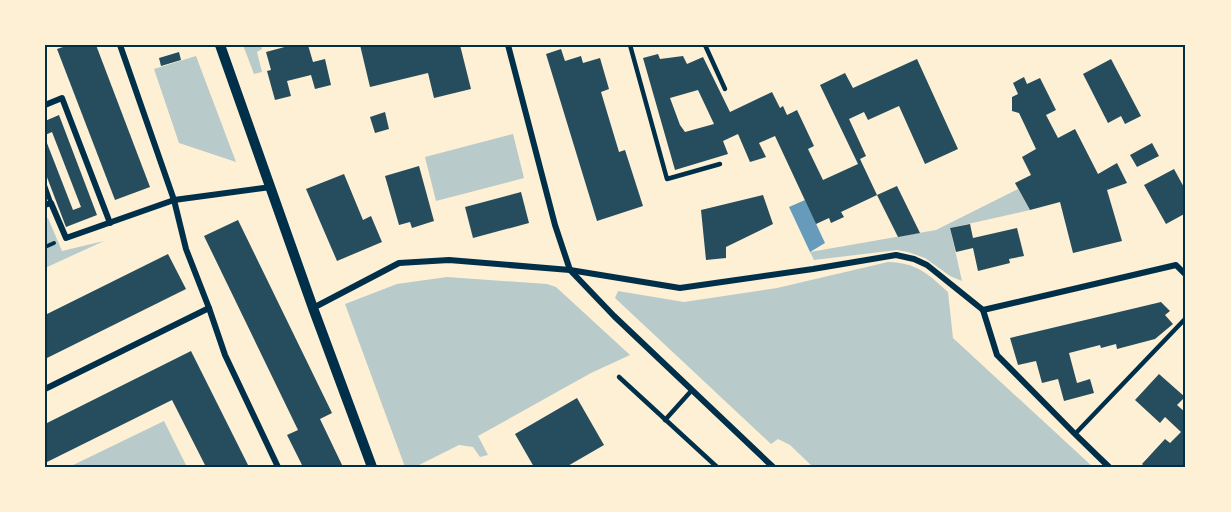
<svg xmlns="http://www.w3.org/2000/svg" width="1231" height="512" font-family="'Space Grotesk',sans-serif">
  <rect width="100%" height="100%" fill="#fdf0d5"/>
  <g fill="#b9caca">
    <path d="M243 45H261L262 49 257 52 262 72 254 74Z"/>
    <path d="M196 56 236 162 179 143 154 69Z"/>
    <path d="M513 134 524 178 436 201 425 157Z"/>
    <path d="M1018 189 1030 210 950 228 962 281 950 276 925 258 908 252 897 250 814 260 810 252 936 230Z"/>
    <path d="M48 218 62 251 104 241 45 268V219Z"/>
    <path d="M888 262C917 263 927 273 948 292L953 338 1093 467H813L790 445 778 439 771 444 615 298 618 291 684 302 777 288Z"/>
    <path d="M447 277 547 284 556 287 630 355 591 373 478 436 488 455 480 457 473 447 459 445 415 467H405L345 304 397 284Z"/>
    <path d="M164 421 187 467H69Z"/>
  </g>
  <path fill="#669bbc" d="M805 200 825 243 810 252 789 207Z"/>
  <g fill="#264d5e" fill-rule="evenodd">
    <path d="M69 45H96L150 187 115 200 57 49Z"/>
    <path d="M292 45H308L313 62 325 59 331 85 315 89 311 75 287 81 291 96 275 100 267 71 271 70 266 52Z"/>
    <path d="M360 45H460L471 89 434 98 428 73 370 87Z"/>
    <path d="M561 49 565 61 581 56 583 63 600 58 609 89 601 92 619 152 625 150 643 206 597 221 546 54Z"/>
    <path d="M179 52 181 60 161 66 159 58Z"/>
    <path d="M658 54 660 59 683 56 687 64 703 57 730 112 772 92 780 108 783 106 787 115 797 110 814 146 808 149 823 180 858 164 820 85 845 73 853 88 917 59 958 149 925 164 899 106 868 120 864 112 849 119 866 156 860 159 877 195 841 212 844 217 831 223 829 218 816 224 775 136 759 143 766 157 750 162 738 134 723 141 728 154 675 170 643 58ZM698 90 714 124 685 132 680 125 670 98Z"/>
    <path d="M1111 59 1141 116 1125 124 1121 116 1108 123 1083 74Z"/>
    <path d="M1024 77 1027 84 1040 78 1056 110 1046 115 1058 138 1075 129 1098 174 1117 163 1127 183 1107 190 1122 241 1073 253 1060 202 1030 210 1015 183 1031 175 1022 157 1036 149 1019 113 1012 111V97L1018 94 1013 83Z"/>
    <path d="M385 112 389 129 375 133 370 117Z"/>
    <path d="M59 115 97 215 66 227 45 172V138L73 210 81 207 52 132 45 135V121Z"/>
    <path d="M1152 143 1159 156 1137 167 1130 155Z"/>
    <path d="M419 166 434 221 412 228 410 222 399 225 385 176Z"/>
    <path d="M1174 169 1186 191V213L1166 224 1144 185Z"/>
    <path d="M344 174 363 220 371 216 382 242 337 261 306 189Z"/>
    <path d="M897 186 920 233 898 237 877 195Z"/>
    <path d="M521 192 529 223 473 238 465 207Z"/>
    <path d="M763 195 773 224 726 247V258L706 260 701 210Z"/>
    <path d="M238 220 332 413 320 419 343 467H303L287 435 298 430 204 236Z"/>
    <path d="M970 224 973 238 1017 228 1024 256 1009 259 1010 263 978 271 973 248 956 252 950 228Z"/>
    <path d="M168 254 186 289 45 359V315Z"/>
    <path d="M1161 302 1170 311 1165 315 1173 324 1155 339 1117 349 1116 344 1101 348 1100 345 1069 353 1077 383 1090 379 1094 393 1064 401 1058 379 1042 383 1036 361 1018 365 1010 338Z"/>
    <path d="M191 351 249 467H206L172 400 45 463V424Z"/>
    <path d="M1159 374 1185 397 1177 405 1186 413V455L1184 457 1186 459V467H1145L1142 464 1165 439 1170 443 1181 432 1165 417 1160 423 1135 400Z"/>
    <path d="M577 398 604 445 566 467H534L515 434Z"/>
  </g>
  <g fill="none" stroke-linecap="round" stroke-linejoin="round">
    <path stroke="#003049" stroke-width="4" d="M45 247 54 243"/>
    <g stroke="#003049" stroke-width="4.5">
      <path d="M630 45 667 179 720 164"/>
      <path d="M705 45 725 89"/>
      <path d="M45 186 51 203"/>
      <path d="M619 377 717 467"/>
      <path d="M665 420 692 390"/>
      <path d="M1075 434 1185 319"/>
    </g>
    <g stroke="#003049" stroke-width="6">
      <path d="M120 45 174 200 186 249 209 308 225 355 278 467"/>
      <path d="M508 45 555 225 570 270 614 316 773 467"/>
      <path d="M45 105 62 98 110 223"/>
      <path d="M45 205 51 203 66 238 174 200 271 187"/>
      <path d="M313 308 399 263 449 260 570 270 680 288 813 269 896 255 914 259 927 265 983 310"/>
      <path d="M983 310 1176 265 1186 275"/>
      <path d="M983 310 997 355 1075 434 1109 467"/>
      <path d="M45 389 209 308"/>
    </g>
    <path stroke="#003049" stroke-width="10" d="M220 45 313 308 372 467"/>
  </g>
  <rect width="1231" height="512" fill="none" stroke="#fdf0d5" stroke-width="93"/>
  <rect x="46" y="46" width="1138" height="420" fill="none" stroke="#003049" stroke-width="2"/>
</svg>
